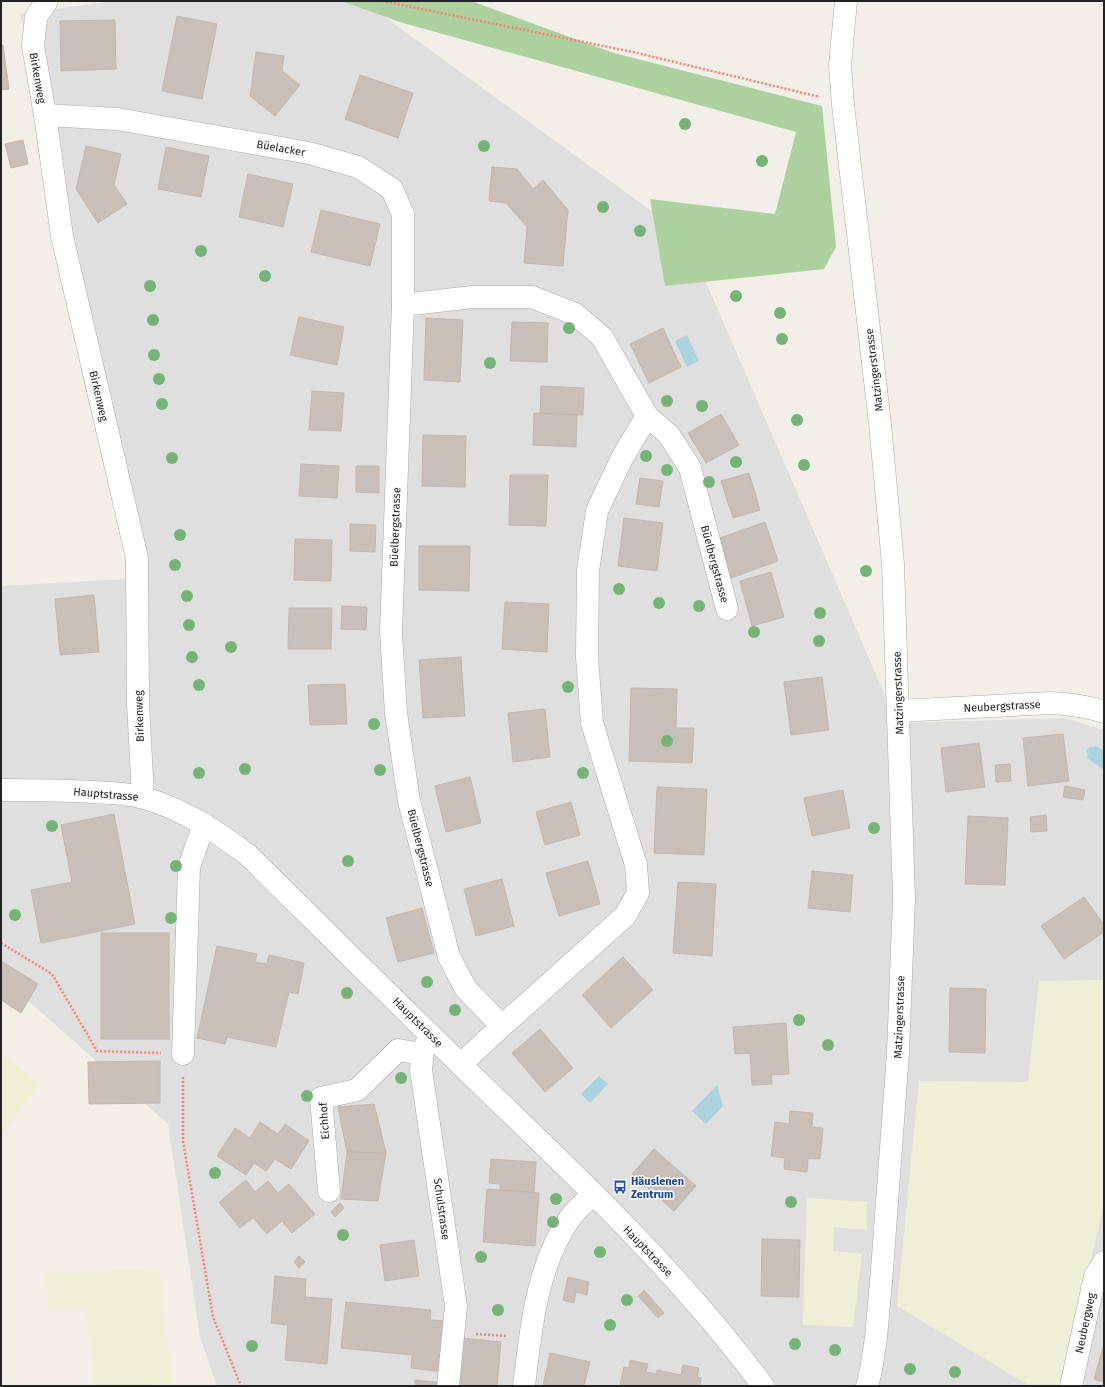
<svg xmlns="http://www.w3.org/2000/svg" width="1105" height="1387" font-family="'Fira Sans',sans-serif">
  <rect width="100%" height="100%" fill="#f2efe9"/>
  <path fill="#e0dfdf" d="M113 1H363L686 236 897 723 1065 718 1104 730V1386H217L200 1337 168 1124 1 977V586L148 578 20 14Z"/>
  <g fill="#eef0d5">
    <path d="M1104 980V1204L1061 1386H1030L897 1306 919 1081 1028 1082 1039 981Z"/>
    <path d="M1 1054 41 1084 1 1135Z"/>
    <path d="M807 1198 867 1202V1230L834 1227 833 1251 862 1254 853 1327 803 1325Z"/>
    <path d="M159 1268 173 1384 94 1386 86 1309 49 1310 46 1274Z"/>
  </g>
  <path fill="#add19e" d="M341 1H471L614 53 822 106 836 247 824 269 665 286 650 199 775 214 796 132 403 23Z"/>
  <g fill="#aad3df">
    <path d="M687 335 699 361 687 367 675 341Z"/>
    <path d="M1096 746 1104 751V770L1087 758 1088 756 1086 750 1090 747H1094Z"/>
    <path d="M599 1076 608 1084 590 1103 581 1094Z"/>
    <path d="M717 1085 723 1106 706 1124 692 1111Z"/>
  </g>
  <g fill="#c7bfb8" stroke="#c4b6ab">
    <path d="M177 16 217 24 202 99 162 91Z"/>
    <path d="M115 20 116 69 61 71 60 21Z"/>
    <path d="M1 45H3L9 89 1 90Z"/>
    <path d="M256 52 284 56 282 71 300 85 275 116 250 96Z"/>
    <path d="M360 75 413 93 398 138 345 119Z"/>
    <path d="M23 140 28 164 11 168 5 144Z"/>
    <path d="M86 146 121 154 114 185 127 204 98 223 76 189Z"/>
    <path d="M166 147 209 156 201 197 158 189Z"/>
    <path d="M492 167 517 169 533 189 543 180 568 210 563 266 524 263 527 227 506 203 489 201Z"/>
    <path d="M248 174 293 184 283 227 239 217Z"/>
    <path d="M321 210 380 224 370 266 311 252Z"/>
    <path d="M299 317 344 327 337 365 290 355Z"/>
    <path d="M426 318 463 320 460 382 424 380Z"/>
    <path d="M512 322 548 323 547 362 510 361Z"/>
    <path d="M663 328 681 367 649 383 630 344Z"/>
    <path d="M541 386 584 388 583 415 540 413Z"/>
    <path d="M312 391 344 393 341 431 309 430Z"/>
    <path d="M534 413 577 415 576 447 533 445Z"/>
    <path d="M721 414 739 445 706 463 688 433Z"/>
    <path d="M423 435 466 436 465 487 422 486Z"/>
    <path d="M301 464 339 466 337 498 299 496Z"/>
    <path d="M356 466H379V493L356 492Z"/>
    <path d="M749 473 760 510 733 518 721 481Z"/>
    <path d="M510 475H548L546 526 509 525Z"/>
    <path d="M640 478 663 481 659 507 636 504Z"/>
    <path d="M624 518 663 523 657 571 618 566Z"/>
    <path d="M765 522 778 561 731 578 717 539Z"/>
    <path d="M350 524 376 525 375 552 350 551Z"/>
    <path d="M295 539 332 540 331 581 294 580Z"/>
    <path d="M419 546H470L469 591 419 590Z"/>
    <path d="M771 572 784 617 752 626 740 581Z"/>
    <path d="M94 595 99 652 60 655 55 599Z"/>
    <path d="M505 602 549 604 547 652 502 649Z"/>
    <path d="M342 606 367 607 366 630 341 629Z"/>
    <path d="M289 608H332L331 649H288Z"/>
    <path d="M461 657 465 716 423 718 419 660Z"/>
    <path d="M822 677 829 730 791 735 784 682Z"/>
    <path d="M345 684 347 724 310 725 308 685Z"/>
    <path d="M631 688 677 689 676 728H694L692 763 629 761Z"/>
    <path d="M545 709 550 757 513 762 508 713Z"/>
    <path d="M1063 734 1069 781 1028 786 1023 738Z"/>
    <path d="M979 743 985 787 946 792 941 748Z"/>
    <path d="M1010 764 1011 781 996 782 995 765Z"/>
    <path d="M470 777 481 823 446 832 435 786Z"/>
    <path d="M1065 786 1085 790 1083 800 1063 797Z"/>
    <path d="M657 787 707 789 704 855 654 853Z"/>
    <path d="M843 790 850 828 812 836 804 798Z"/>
    <path d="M571 802 580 835 545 845 536 812Z"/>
    <path d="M114 814 135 924 41 943 31 890 72 882 61 825Z"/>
    <path d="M1046 815 1047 831 1031 832 1030 817Z"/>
    <path d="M968 816 1008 818 1005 885 965 884Z"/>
    <path d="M588 861 600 904 559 916 546 873Z"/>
    <path d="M812 871 853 875 850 912 808 908Z"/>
    <path d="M502 879 514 926 476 936 464 889Z"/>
    <path d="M678 882 716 884 712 956 673 953Z"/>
    <path d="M1084 897 1104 925V932L1064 959 1041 926Z"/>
    <path d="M422 908 434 953 398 962 386 918Z"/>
    <rect x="101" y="933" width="68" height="106"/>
    <path d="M217 946 257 954 255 962 267 964 269 955 304 963 298 994 289 992 276 1047 227 1037 225 1044 197 1038Z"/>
    <path d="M623 957 653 990 611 1028 582 995Z"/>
    <path d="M1 961 38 984 21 1013 1 1000Z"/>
    <path d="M950 988 986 989 985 1053 949 1052Z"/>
    <path d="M786 1023 789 1074 771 1075 772 1084 752 1085 750 1053 735 1054 733 1027Z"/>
    <path d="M540 1029 573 1068 545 1092 512 1053Z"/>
    <path d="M160 1061V1103L89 1104 88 1062Z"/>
    <path d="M374 1104 386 1153 347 1152 338 1107Z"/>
    <path d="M790 1111 813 1113 812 1127 823 1128 820 1159 808 1158 807 1172 784 1169 785 1158 771 1156 775 1122 789 1124Z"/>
    <path d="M260 1122 278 1134 285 1124 309 1141 291 1169 275 1159 266 1171 254 1163 246 1175 217 1156 235 1128 250 1138Z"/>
    <path d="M654 1149 696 1186 674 1211 632 1174Z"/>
    <path d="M347 1152 386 1153 378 1201 341 1199Z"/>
    <path d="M491 1159 536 1162 534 1192 500 1190V1184L489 1183Z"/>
    <path d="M246 1180 255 1192 268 1181 278 1193 289 1184 315 1214 292 1233 282 1221 267 1234 253 1218 240 1228 219 1202Z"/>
    <path d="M487 1189 539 1193 535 1246 483 1242Z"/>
    <path d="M340 1203 344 1208 335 1217 331 1212Z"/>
    <path d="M762 1239 800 1240 799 1297 761 1296Z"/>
    <path d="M414 1240 419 1276 385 1281 380 1245Z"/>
    <path d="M299 1256 305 1262 299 1268 294 1262Z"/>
    <path d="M275 1276 306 1279 305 1297 332 1299 327 1364 285 1360 288 1325 271 1323Z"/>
    <path d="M568 1277 589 1282 587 1295 576 1292 574 1303 563 1300Z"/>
    <path d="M644 1290 664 1313 658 1318 638 1296Z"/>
    <path d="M346 1302 431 1310 430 1320 448 1321 443 1372 411 1368 412 1355 341 1348Z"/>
    <path d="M462 1338 501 1342 497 1386H458Z"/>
    <path d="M1104 1344V1382L1094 1379Z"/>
    <path d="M550 1353 590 1362 584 1386H543Z"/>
    <path d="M630 1360 648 1364 646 1372 656 1374 657 1370 681 1375 683 1365 699 1368 697 1377 701 1378 700 1386H620L624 1367 629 1368Z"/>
    <path d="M415 1380 442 1383V1386H415Z"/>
  </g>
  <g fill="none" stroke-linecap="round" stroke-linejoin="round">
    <g stroke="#a9a9a9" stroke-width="23">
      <g id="minor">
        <path d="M47 1 36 17 33 46 45 115 62 236 137 558 138 703 143 797"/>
        <path d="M846 1 840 65 843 105 880 424 893 564 904 898 898 1053 882 1270 876 1338 871 1370 867 1386"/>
        <path d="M45 115 117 119 309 153 358 167 392 189 403 214V305"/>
        <path d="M647 416 669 435 690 468 727 609"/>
        <path d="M898 711 1051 703C1069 704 1087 706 1104 712"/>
        <path d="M1 790C32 790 62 790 93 792 109 793 128 793 144 798 183 809 216 831 248 855 328 934 408 1014 489 1092 585 1184 684 1279 763 1386"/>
        <path d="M431 1035 423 1050 421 1070 456 1306 448 1386"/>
        <path d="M183 1054 189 867 204 824"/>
        <path d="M461 1064 502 1026 625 916 638 893 636 865 592 723 587 657 588 571 597 511 622 458 647 416 602 337 575 314 532 297H472L403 305 391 632 396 713 409 801 449 957 466 989 502 1026"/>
        <path d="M329 1191 321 1098 357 1090 398 1050 422 1054"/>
        <path d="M524 1386C531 1329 536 1267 570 1218 576 1209 585 1202 593 1195"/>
        <path d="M1071 1386 1095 1276 1104 1262"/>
      </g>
    </g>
    <g stroke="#fa8072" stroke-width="2.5" stroke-dasharray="2 2" stroke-linecap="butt">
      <path d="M382 1 633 52 820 97"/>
      <path d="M1 943 52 974 97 1051 161 1053"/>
      <path d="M183 1077V1141L213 1317 241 1386"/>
      <path d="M476 1334 507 1336"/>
    </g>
    <use href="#minor" stroke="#fff" stroke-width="22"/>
  </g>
  <g fill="#74b475">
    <circle cx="685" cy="124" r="6"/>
    <circle cx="484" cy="146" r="6"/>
    <circle cx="762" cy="161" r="6"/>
    <circle cx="603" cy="207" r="6"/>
    <circle cx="640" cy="231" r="6"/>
    <circle cx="201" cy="251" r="6"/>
    <circle cx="265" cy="276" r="6"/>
    <circle cx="150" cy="286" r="6"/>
    <circle cx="736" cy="296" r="6"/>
    <circle cx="780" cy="313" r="6"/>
    <circle cx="153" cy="320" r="6"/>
    <circle cx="569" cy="328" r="6"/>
    <circle cx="782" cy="339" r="6"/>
    <circle cx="154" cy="355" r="6"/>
    <circle cx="490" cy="363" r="6"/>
    <circle cx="159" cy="379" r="6"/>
    <circle cx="667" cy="401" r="6"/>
    <circle cx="162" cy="404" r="6"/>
    <circle cx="702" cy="406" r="6"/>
    <circle cx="797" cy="420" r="6"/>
    <circle cx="646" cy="456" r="6"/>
    <circle cx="172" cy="458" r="6"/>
    <circle cx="736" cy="462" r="6"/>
    <circle cx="804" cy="465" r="6"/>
    <circle cx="667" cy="470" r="6"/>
    <circle cx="709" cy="482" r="6"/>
    <circle cx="180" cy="535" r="6"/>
    <circle cx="175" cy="565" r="6"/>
    <circle cx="866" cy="571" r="6"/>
    <circle cx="619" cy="589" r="6"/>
    <circle cx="187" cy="596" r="6"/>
    <circle cx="659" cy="603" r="6"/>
    <circle cx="699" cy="606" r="6"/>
    <circle cx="820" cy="613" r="6"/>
    <circle cx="189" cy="625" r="6"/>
    <circle cx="754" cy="632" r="6"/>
    <circle cx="819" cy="641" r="6"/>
    <circle cx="231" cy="647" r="6"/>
    <circle cx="192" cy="657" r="6"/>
    <circle cx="199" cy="685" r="6"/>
    <circle cx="568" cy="687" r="6"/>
    <circle cx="374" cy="724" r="6"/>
    <circle cx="667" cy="741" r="6"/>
    <circle cx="245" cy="769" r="6"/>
    <circle cx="380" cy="770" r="6"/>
    <circle cx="199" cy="773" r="6"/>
    <circle cx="583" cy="773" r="6"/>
    <circle cx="52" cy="826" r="6"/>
    <circle cx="874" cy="828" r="6"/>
    <circle cx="348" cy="861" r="6"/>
    <circle cx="176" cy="866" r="6"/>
    <circle cx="15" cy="915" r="6"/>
    <circle cx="171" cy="918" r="6"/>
    <circle cx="427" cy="982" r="6"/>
    <circle cx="347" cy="993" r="6"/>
    <circle cx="455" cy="1010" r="6"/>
    <circle cx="799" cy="1020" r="6"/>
    <circle cx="828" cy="1045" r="6"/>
    <circle cx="401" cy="1078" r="6"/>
    <circle cx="307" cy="1096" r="6"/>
    <circle cx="215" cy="1173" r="6"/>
    <circle cx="556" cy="1199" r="6"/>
    <circle cx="791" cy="1202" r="6"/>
    <circle cx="553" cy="1222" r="6"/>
    <circle cx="343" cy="1235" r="6"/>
    <circle cx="600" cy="1252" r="6"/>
    <circle cx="481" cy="1257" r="6"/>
    <circle cx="627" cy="1300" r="6"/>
    <circle cx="498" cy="1310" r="6"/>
    <circle cx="610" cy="1325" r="6"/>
    <circle cx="795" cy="1344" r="6"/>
    <circle cx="252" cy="1346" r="6"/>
    <circle cx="835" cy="1350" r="6"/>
    <circle cx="910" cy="1369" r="6"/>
    <circle cx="955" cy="1372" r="6"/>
  </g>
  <defs>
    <g id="bus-bare" transform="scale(1.08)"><path d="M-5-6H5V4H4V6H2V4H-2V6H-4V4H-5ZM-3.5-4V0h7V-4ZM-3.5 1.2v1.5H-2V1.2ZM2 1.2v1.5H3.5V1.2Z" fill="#1a4fb4" stroke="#fff" stroke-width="2.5" paint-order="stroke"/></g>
  </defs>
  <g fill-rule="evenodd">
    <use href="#bus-bare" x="620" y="1187"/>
  </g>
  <g text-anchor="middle" stroke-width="3" stroke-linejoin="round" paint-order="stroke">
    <g font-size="11" fill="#222" stroke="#fff">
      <text transform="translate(38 78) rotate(80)" y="4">Birkenweg</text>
      <text transform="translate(281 148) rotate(10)" y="4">Büelacker</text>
      <text transform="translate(874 370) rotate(-97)" y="4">Matzingerstrasse</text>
      <text transform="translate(99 396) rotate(77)" y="4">Birkenweg</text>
      <text transform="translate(395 527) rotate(-88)" y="4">Büelbergstrasse</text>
      <text transform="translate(715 564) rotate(75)" y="4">Büelbergstrasse</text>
      <text transform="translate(898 693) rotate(-92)" y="4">Matzingerstrasse</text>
      <text transform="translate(1002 706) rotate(-3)" y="4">Neubergstrasse</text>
      <text transform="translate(139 716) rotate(-92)" y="4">Birkenweg</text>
      <text transform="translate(106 794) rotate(5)" y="4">Hauptstrasse</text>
      <text transform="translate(421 848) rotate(76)" y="4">Büelbergstrasse</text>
      <text transform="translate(899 1017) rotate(-88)" y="4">Matzingerstrasse</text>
      <text transform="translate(418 1022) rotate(45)" y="4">Hauptstrasse</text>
      <text transform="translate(324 1121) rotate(-94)" y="4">Eichhof</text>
      <text transform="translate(442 1209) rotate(82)" y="4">Schulstrasse</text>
      <text transform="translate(648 1251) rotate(46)" y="4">Hauptstrasse</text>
      <text transform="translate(1085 1323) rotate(-78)" y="4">Neubergweg</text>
    </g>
    <g font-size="11" font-weight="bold" fill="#164399" stroke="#fff" text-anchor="start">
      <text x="631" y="1185">Häuslenen<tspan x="631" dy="13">Zentrum</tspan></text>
    </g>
  </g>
  <rect width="1105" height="1387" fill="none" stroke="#222222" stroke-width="4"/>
</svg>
